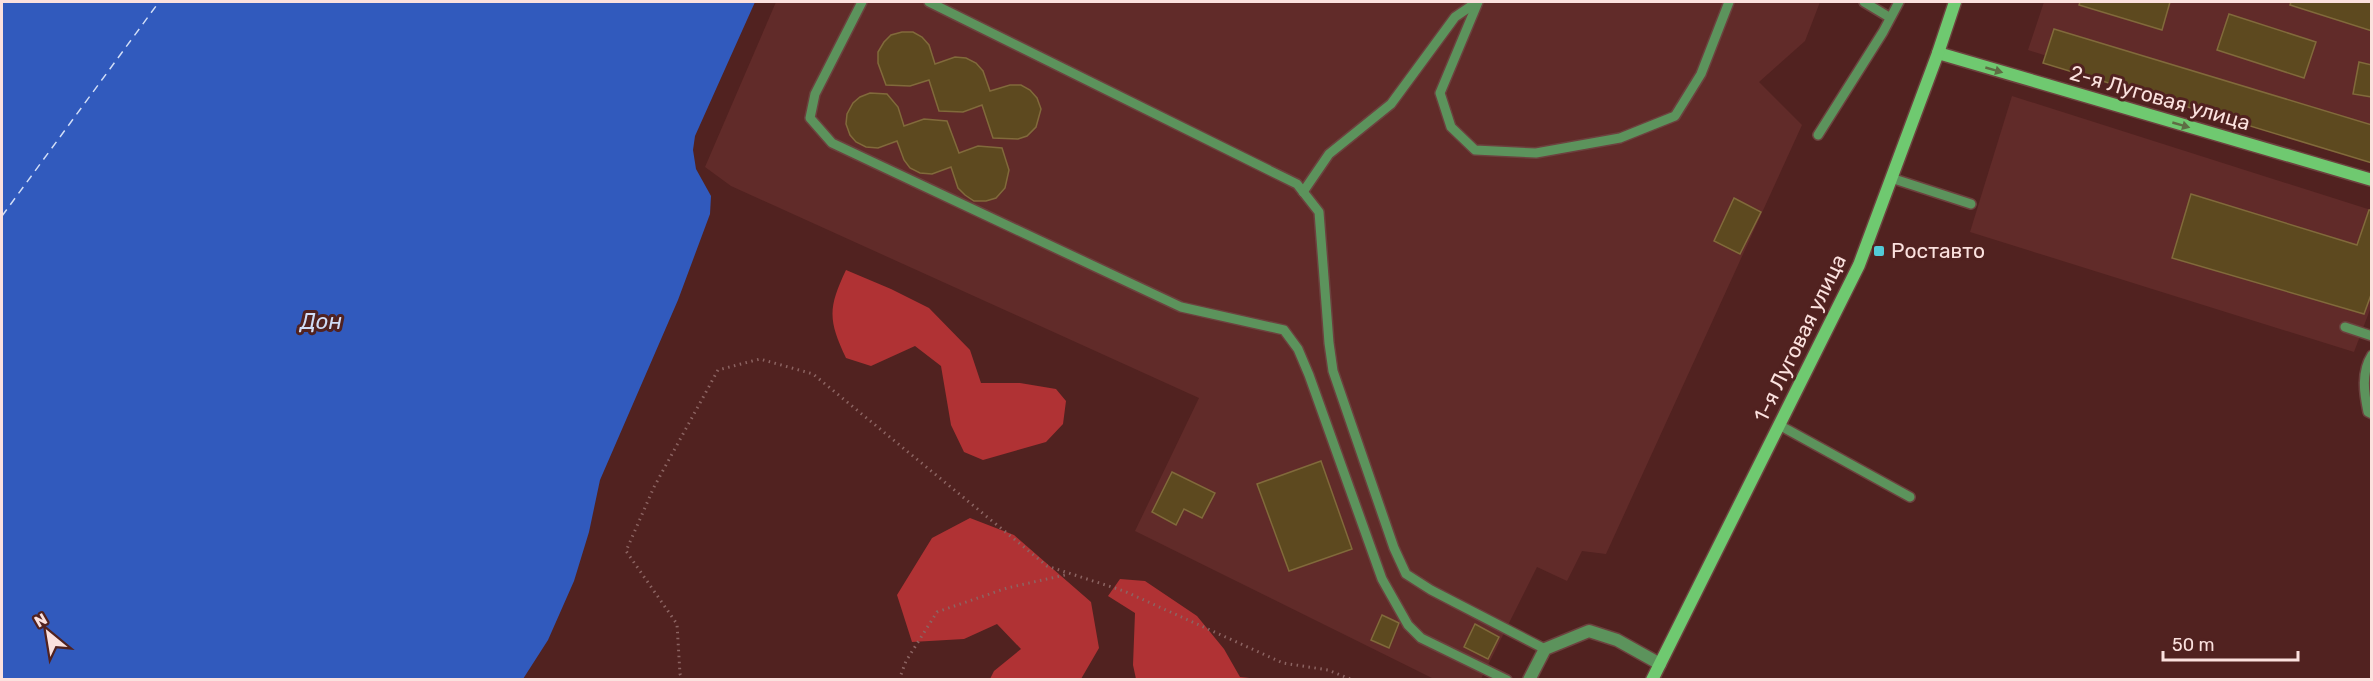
<svg xmlns="http://www.w3.org/2000/svg" width="2373" height="681" font-family="Rubik,sans-serif">
  <rect width="100%" height="100%" fill="#512220"/>
  <g fill="#612b29">
    <path d="M776 2H1820L1805 41 1759 82 1802 125 1606 554 1582 551 1567 581 1537 567 1481 679H1434L1135 531 1199 398 731 186 705 167Z"/>
    <path d="M2044 2H2371V159L2028 50Z"/>
    <path d="M2012 96 2371 210V307L2354 352 1970 232Z"/>
  </g>
  <g fill="#b03234">
    <path d="M846 270 891 289 929 308 970 350 981 383H1020L1056 389 1066 401 1063 424 1046 442 983 460 964 452 951 425 941 366 915 346 871 366 846 358C828 320 828 308 846 270Z"/>
    <path d="M970 518 1014 535 1091 602 1099 648 1081 679H990L994 671 1021 649 997 624 964 639 912 642 897 595 932 538Z"/>
    <path d="M1120 579 1145 581 1197 616 1224 649 1240 677 1259 679H1136L1133 665 1135 613 1108 596Z"/>
  </g>
  <path fill="#315abd" d="M2 2H755L695 136 693 150 696 169 711 196 710 214 678 300 600 480 589 532 574 581 548 640 523 679H2Z"/>
  <g fill="none" stroke-linecap="round" stroke-linejoin="round">
    <path stroke="#d0ddf7" stroke-width="1.5" stroke-dasharray="8 6" stroke-linecap="butt" d="M2 216 159 2"/>
  </g>
  <g fill="#5d491f" stroke="#816a3b" stroke-width="1.5">
    <path d="M2080 2H2170L2162 30 2079 5Z"/>
    <path d="M2291 2H2372V31L2290 5Z"/>
    <path d="M2229 14 2316 42 2304 78 2217 50Z"/>
    <path d="M2054 29 2372 125V163L2043 63Z"/>
    <path d="M902 32H913L922 37 929 45 935 64 955 57 966 58 976 63 983 71 990 91 1010 85H1021L1030 90 1037 98 1041 109 1036 127 1027 136 1018 139 993 138 982 105 963 112 939 111 929 80 910 86 886 85 878 63V52L884 42 891 35Z"/>
    <path d="M2359 62 2372 65V97L2353 94Z"/>
    <path d="M870 93 887 94 898 107 904 126 924 119 947 121 959 153 978 146 1002 148 1009 170 1005 188 996 198 986 201H974L965 195 958 188 951 167 932 174 920 173 910 168 904 160 897 141 878 148 866 147 856 142 850 135 846 124 847 114 853 103 860 97Z"/>
    <path d="M2191 194 2357 245 2369 210H2372V292L2364 314 2172 258Z"/>
    <path d="M1734 198 1761 212 1740 254 1714 241Z"/>
    <path d="M1321 461 1352 549 1289 571 1257 484Z"/>
    <path d="M1172 472 1215 493 1202 518 1184 509 1176 525 1152 512Z"/>
    <path d="M1382 615 1399 623 1389 648 1371 640Z"/>
    <path d="M1475 624 1499 637 1488 659 1464 647Z"/>
  </g>
  <g fill="none" stroke-linecap="round" stroke-linejoin="round">
    <g stroke="#6c413e" stroke-width="12">
      <g id="service">
        <path d="M862 2 815 94 810 118 832 143 1181 307 1284 330 1298 349 1309 375 1382 579 1408 625 1421 638 1507 680"/>
        <path d="M929 2 1297 184 1319 212 1329 343 1333 371 1394 548 1406 574 1431 590 1545 649"/>
        <path d="M1478 2 1440 93 1451 127 1475 150 1536 153 1620 138 1675 116 1701 74 1729 2"/>
        <path d="M1864 2 1889 17"/>
        <path d="M1818 135 1883 32 1899 2"/>
        <path d="M1891 178 1971 204"/>
        <path d="M1303 192 1329 154 1391 104 1455 17 1477 2"/>
        <path d="M2345 327 2372 336"/>
        <path d="M2372 355C2361 372 2364 393 2368 412L2372 414"/>
        <path d="M1779 425 1910 497"/>
      </g>
    </g>
    <g stroke="#6c413e" stroke-width="15">
      <path id="minor" d="M1529 680 1545 649 1589 631 1617 640 1660 664"/>
    </g>
    <g stroke="#6c413e" stroke-width="15">
      <g id="secondary">
        <path d="M1938 53 2372 180"/>
        <path d="M1652 680 1859 265 1938 53 1955 2"/>
      </g>
    </g>
    <g stroke="#8c6462" stroke-width="3" stroke-dasharray="1.5 4.5" stroke-linecap="butt">
      <path d="M684 680 680 674 677 624 626 551 654 487 718 370 760 359 813 374 1047 566 1124 591 1283 663 1328 670 1353 680"/>
      <path d="M899 680 906 661 937 612 1007 588 1069 574"/>
    </g>
    <use href="#service" stroke="#5c935c" stroke-width="9"/>
    <use href="#minor" stroke="#5c935c" stroke-width="12"/>
    <use href="#secondary" stroke="#6fc970" stroke-width="12"/>
  </g>
  <defs><path id="oneway-solid" d="M-6-.8H1V-3.2L6.5 0L1 3.2V.8H-6Z" transform="scale(1.5)"/></defs>
  <g fill="#5e6d44">
    <use href="#oneway-solid" transform="translate(1994 70) rotate(16)"/>
    <use href="#oneway-solid" transform="translate(2181 125) rotate(16)"/>
  </g>
  <rect fill="#52cbd7" stroke="#512220" stroke-width="2" x="1873" y="245" width="12" height="12" rx="3"/>
  <g text-anchor="middle" stroke-width="6" stroke-linejoin="round" paint-order="stroke">
    <g font-size="21" fill="#fbe1de" stroke="#512220">
      <text transform="translate(2160 98) rotate(16)" y="7">2-я Луговая улица</text>
      <text transform="translate(1800 338) rotate(-64)" y="7">1-я Луговая улица</text>
    </g>
    <g font-size="21" fill="#fbe1de" stroke="#512220" text-anchor="start">
      <text x="1891" y="258">Роставто</text>
    </g>
    <g font-size="22" font-style="italic" fill="#d0ddf7" stroke="#512220">
      <text x="321" y="329">Дон</text>
    </g>
  </g>
  <rect width="2373" height="681" fill="none" stroke="#fbe1de" stroke-width="6"/>
  <g transform="translate(48 633) rotate(330)" stroke="#512220" stroke-width="4.5" paint-order="stroke">
  <path d="M0-4.5L10 22L0 15L-10 22Z" fill="#fbe1de"/>
  <text y="-9" font-size="16" font-weight="bold" text-anchor="middle" fill="#fbe1de">N</text>
  </g>
  <path d="M2163 651v9h135v-9" fill="none" stroke="#fbe1de" stroke-width="3"/>
  <text x="2172" y="651" font-size="18" fill="#fbe1de" stroke="#512220" stroke-width="4.5" paint-order="stroke">50 m</text>
</svg>
